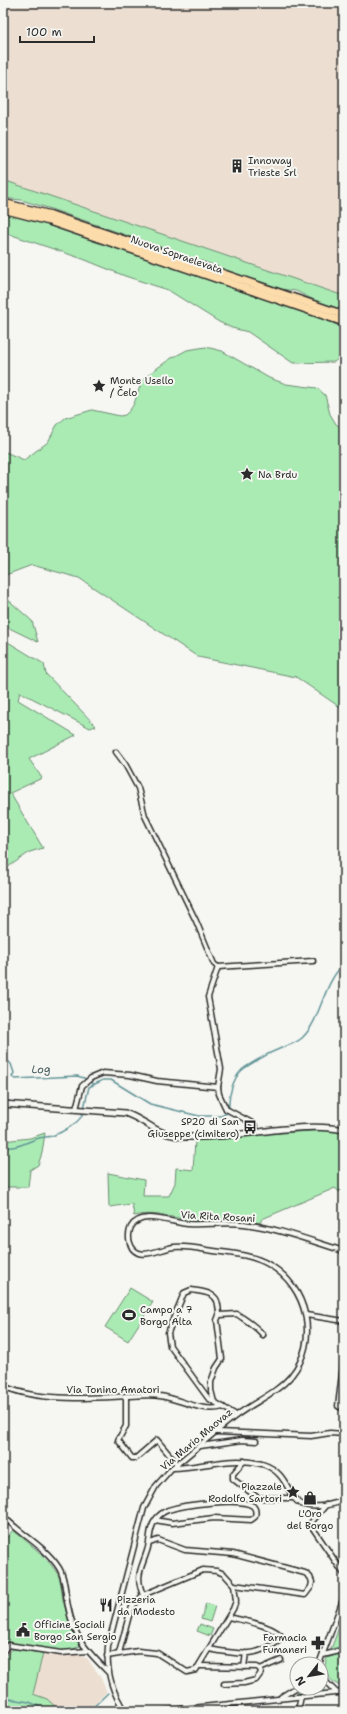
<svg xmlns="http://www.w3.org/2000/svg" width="347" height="1714" font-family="'Shantell Sans',sans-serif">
  <rect width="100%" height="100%" fill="#f6f6f2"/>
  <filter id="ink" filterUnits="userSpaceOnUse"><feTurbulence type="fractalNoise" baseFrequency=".025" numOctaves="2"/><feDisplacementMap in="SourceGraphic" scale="8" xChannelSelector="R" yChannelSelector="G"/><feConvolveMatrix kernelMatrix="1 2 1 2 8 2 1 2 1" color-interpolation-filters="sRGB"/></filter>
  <g filter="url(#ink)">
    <g fill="#ecdfd2">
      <path d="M3 3H344V296L3 180Z"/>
      <path d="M43 1653 78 1655 87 1658 100 1676 107 1692 87 1711H59L58 1709 33 1694Z"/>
    </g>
    <g fill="#aaebb4" stroke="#6a8b70">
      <path d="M3 180 344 296V311L320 303 296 291 281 289 48 208 21 200 3 198Z"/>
      <path d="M3 213 41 222 331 322 344 329C344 342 346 354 334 362L293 363 248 332 232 328 219 322 168 290 125 276 83 259 3 232Z"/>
      <path d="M206 347 222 351 269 378 286 384 317 388 325 395 330 414 336 424 344 430V710L296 677 198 657 79 578 32 565 3 576V451L24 460 48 442 57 425 65 418 92 410 120 416 125 415C138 405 136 389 145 377L147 378 149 374 170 359 187 350Z"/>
      <path d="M3 586 5 597 32 621 38 642 3 625Z"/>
      <path d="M3 639 44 664 46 674 96 726 90 728 20 692 18 700 76 735 29 759 42 778 10 793 43 848 30 852 8 867 3 859Z"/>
      <path d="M327 1130 344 1133V1196L335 1188 262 1219 260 1223C237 1220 215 1221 192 1220 171 1218 154 1211 134 1216L132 1204 109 1207 108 1173 144 1180 143 1196H169L175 1183 176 1168 193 1170 195 1141 265 1134Z"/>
      <path d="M45 1133 42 1153 38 1165 30 1170 28 1187H3V1141L30 1138Z"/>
      <path d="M130 1288 153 1302 128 1341 105 1327Z"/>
      <path d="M13 1530C27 1542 44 1554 55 1570 62 1579 61 1589 63 1600 67 1616 72 1631 80 1646 58 1658 29 1646 6 1642L3 1645V1542Z"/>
      <path d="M206 1603 215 1606 210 1622 201 1619Z"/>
      <path d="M344 1614V1646L331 1649Z"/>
      <path d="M200 1624 213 1629 210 1636 197 1631Z"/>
      <path d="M13 1649 43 1653 33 1694 47 1699 58 1709 59 1711H3V1658Z"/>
      <path d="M344 1652V1687C331 1684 321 1671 327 1658Z"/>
      <path d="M321 1682 325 1688 323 1691 296 1693 301 1688H321Z"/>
    </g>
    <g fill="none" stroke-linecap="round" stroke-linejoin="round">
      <g stroke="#639598" stroke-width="1.5">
        <path d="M3 1056 11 1064 14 1073 12 1077 15 1079 77 1076 84 1078 94 1084"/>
        <path d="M84 1108 89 1087 103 1080H111L150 1104 199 1116H221L227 1113"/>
        <path d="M229 1108C228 1097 233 1079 241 1071 244 1067 271 1052 277 1050 286 1046 295 1044 302 1038 321 1021 322 984 344 964"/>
        <path d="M3 1147C17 1149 26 1142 39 1138 43 1137 48 1137 52 1136 61 1133 82 1122 83 1112"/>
        <path d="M3 1698 29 1702 51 1711"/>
        <path d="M89 1711 108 1693"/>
      </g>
      <g stroke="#2b2b2b" stroke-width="7">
        <g id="minor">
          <path d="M116 752 125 764 138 788 145 816 196 921 214 964 218 967"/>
          <path d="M218 967 208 997 221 1069 218 1087 219 1094 226 1109 254 1124 257 1132"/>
          <path d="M218 967 313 961"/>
          <path d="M76 1109 82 1086 91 1078 103 1073 130 1075 157 1081 218 1087"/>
          <path d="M220 1315 237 1314C247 1321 256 1326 263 1335"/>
          <path d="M306 1315 344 1321"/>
          <path d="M344 1358 338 1406 344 1409"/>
          <path d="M3 1386C38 1402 89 1398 127 1396 138 1396 149 1394 160 1396 181 1399 202 1413 223 1407"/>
          <path d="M126 1396V1426L118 1440 132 1458H136L157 1440 177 1464"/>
          <path d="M214 1402 211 1390V1382L216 1368 222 1359 217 1320C220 1315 219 1312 218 1305 217 1292 202 1292 191 1290L184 1293 172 1322 168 1333 170 1346 208 1398 236 1415"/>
          <path d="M217 1432 311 1436 330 1433 344 1434"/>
          <path d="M200 1446 242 1440 256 1441"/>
          <path d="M244 1461 233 1474V1479L258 1498H293"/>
          <path d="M173 1468C204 1467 231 1456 262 1464 291 1473 286 1500 304 1505 317 1509 332 1504 344 1501"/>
          <path d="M326 1505 310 1524 344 1574"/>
          <path d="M3 1516C20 1534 45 1546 59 1568 66 1579 65 1594 68 1606 74 1638 86 1650 108 1672"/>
          <path d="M143 1595C135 1575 141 1570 147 1551 151 1540 148 1529 156 1519 159 1515 163 1512 168 1510 183 1505 240 1497 253 1506 256 1509 256 1513 255 1517L251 1520 214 1518 172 1523 155 1520"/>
          <path d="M209 1649C240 1655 257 1658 283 1638 274 1625 244 1621 229 1617"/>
          <path d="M3 1652 8 1645 61 1653 87 1651"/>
          <path d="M119 1653 130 1612 132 1607 143 1595 203 1570 217 1571 224 1574 234 1585 305 1595 311 1587 312 1582 310 1577 305 1573 233 1554 185 1550 158 1540 150 1543"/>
          <path d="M323 1655 344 1650"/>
          <path d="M107 1656 138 1651 157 1653 187 1672 196 1670 233 1609 236 1601 234 1585"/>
          <path d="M319 1664 344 1597"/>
          <path d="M200 1666 257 1667 260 1669 261 1673 256 1680 244 1683 224 1684"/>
          <path d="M244 1667 246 1653"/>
          <path d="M260 1669 281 1660"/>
          <path d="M321 1671 327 1683 337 1693"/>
          <path d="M281 1697 297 1687"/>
          <path d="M125 1711C111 1691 106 1670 108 1646L144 1508 156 1486 172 1468C194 1451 214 1432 237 1415 254 1402 277 1393 291 1376 320 1341 308 1286 268 1264 251 1254 227 1253 207 1250 196 1248 185 1246 174 1247 161 1248 136 1264 130 1243 128 1238 129 1231 131 1227 141 1209 172 1223 188 1224 206 1225 226 1222 244 1224 278 1228 311 1241 344 1251"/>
          <path d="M164 1711 344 1692"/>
          <path d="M295 1711 299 1706 301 1696"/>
        </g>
      </g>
      <g stroke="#2b2b2b" stroke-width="8">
        <path id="tertiary" d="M3 1104 125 1113C137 1117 146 1124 157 1130 165 1134 175 1136 185 1137 214 1138 245 1134 274 1130 297 1128 320 1125 344 1130"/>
      </g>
      <g stroke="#2b2b2b" stroke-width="10">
        <g id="trunk">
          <path d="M3 203 51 215 344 315"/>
          <path d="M3 209 49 221 344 322"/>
        </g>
      </g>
      <use href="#minor" stroke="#f6f6f2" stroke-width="4"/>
      <use href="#tertiary" stroke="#f6f6f2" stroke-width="5"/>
      <use href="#trunk" stroke="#fcdcab" stroke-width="7"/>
    </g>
  </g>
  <defs>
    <g id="building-bare" transform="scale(1.08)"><path d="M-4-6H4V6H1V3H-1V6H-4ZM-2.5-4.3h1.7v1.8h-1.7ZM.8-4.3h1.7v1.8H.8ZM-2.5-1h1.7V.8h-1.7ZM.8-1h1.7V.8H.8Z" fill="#2b2b2b" stroke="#f6f6f2" stroke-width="2.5" paint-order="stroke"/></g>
    <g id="sight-bare" transform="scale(1.08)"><path d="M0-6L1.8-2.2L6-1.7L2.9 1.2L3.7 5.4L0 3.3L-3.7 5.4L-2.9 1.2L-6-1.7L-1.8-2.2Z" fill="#2b2b2b" stroke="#f6f6f2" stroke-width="2.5" paint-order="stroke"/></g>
    <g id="bus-bare" transform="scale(1.08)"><path d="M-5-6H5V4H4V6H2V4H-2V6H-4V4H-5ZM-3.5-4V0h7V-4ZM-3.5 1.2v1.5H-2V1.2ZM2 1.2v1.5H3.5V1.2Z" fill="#2b2b2b" stroke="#f6f6f2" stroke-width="2.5" paint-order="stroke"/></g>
    <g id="stadium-bare" transform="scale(1.08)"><path d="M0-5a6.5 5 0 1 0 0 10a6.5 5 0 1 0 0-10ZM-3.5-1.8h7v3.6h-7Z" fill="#2b2b2b" stroke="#f6f6f2" stroke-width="2.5" paint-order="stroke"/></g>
    <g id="shop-bare" transform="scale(1.08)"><path d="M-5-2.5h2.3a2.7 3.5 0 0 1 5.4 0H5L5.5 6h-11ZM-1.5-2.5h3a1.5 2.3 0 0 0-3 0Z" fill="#2b2b2b" stroke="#f6f6f2" stroke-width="2.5" paint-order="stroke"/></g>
    <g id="restaurant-bare" transform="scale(1.08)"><path d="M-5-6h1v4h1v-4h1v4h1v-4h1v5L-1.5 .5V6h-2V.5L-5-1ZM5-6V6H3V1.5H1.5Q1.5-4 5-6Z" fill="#2b2b2b" stroke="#f6f6f2" stroke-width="2.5" paint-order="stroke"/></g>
    <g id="civic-bare" transform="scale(1.08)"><path d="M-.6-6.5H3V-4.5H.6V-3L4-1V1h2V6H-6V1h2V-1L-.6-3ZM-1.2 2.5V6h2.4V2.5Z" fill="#2b2b2b" stroke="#f6f6f2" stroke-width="2.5" paint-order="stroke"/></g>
    <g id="pharmacy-bare" transform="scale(1.08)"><path d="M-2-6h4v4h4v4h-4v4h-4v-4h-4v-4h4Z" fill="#2b2b2b" stroke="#f6f6f2" stroke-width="2.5" paint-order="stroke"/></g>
  </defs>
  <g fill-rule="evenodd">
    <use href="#building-bare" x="237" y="166"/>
    <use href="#sight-bare" x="99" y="386"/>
    <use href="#sight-bare" x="247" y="474"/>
    <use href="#bus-bare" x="250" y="1127"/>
    <use href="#stadium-bare" x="129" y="1315"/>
    <use href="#sight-bare" x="293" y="1492"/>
    <use href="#shop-bare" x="310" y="1498"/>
    <use href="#restaurant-bare" x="106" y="1605"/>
    <use href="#civic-bare" x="23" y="1630"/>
    <use href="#pharmacy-bare" x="318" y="1643"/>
  </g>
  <g text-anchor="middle" stroke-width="4" stroke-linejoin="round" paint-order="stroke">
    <g font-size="10" fill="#2b2b2b" stroke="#f6f6f2" text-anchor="start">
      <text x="248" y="164">Innoway<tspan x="248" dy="12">Trieste Srl</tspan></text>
      <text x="110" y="384">Monte Usello<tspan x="110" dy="12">/ Čelo</tspan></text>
      <text x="258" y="478">Na Brdu</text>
      <text x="239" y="1125" text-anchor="end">SP20 di San<tspan x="239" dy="12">Giuseppe (cimitero)</tspan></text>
      <text x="140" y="1313">Campo a 7<tspan x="140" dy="12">Borgo Alta</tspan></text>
      <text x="282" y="1490" text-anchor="end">Piazzale<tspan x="282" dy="12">Rodolfo Sartori</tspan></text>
      <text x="310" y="1517" text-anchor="middle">L'Oro<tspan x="310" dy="12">del Borgo</tspan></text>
      <text x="117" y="1603">Pizzeria<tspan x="117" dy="12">da Modesto</tspan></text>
      <text x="34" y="1628">Officine Sociali<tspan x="34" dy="12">Borgo San Sergio</tspan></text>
      <text x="307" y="1641" text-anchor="end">Farmacia<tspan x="307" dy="12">Fumaneri</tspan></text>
    </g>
    <g font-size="10" fill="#2b2b2b" stroke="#f6f6f2">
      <text transform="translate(177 254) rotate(19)" y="4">Nuova Sopraelevata</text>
      <text transform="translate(218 1216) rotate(3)" y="4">Via Rita Rosani</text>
      <text x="113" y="1393">Via Tonino Amatori</text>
      <text transform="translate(196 1439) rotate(-40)" y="4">Via Mario Maovaz</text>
    </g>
    <g font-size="11" font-style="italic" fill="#425758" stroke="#f6f6f2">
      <text transform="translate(41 1069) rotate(-2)" y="4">Log</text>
    </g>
  </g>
  <rect width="347" height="1714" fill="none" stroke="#f6f6f2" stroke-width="16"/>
  <rect x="8" y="8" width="331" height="1698" fill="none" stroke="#2b2b2b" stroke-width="1.5" filter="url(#ink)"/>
  <g transform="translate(309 1676) rotate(239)"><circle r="19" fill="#f6f6f2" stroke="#a5a5a2"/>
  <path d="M0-3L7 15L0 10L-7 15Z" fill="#2b2b2b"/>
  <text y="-6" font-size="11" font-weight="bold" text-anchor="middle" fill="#2b2b2b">N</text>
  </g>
  <path d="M20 36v6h74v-6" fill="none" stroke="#2b2b2b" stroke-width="2"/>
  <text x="26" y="36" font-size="12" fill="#2b2b2b" stroke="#f6f6f2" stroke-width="3" paint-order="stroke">100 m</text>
</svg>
